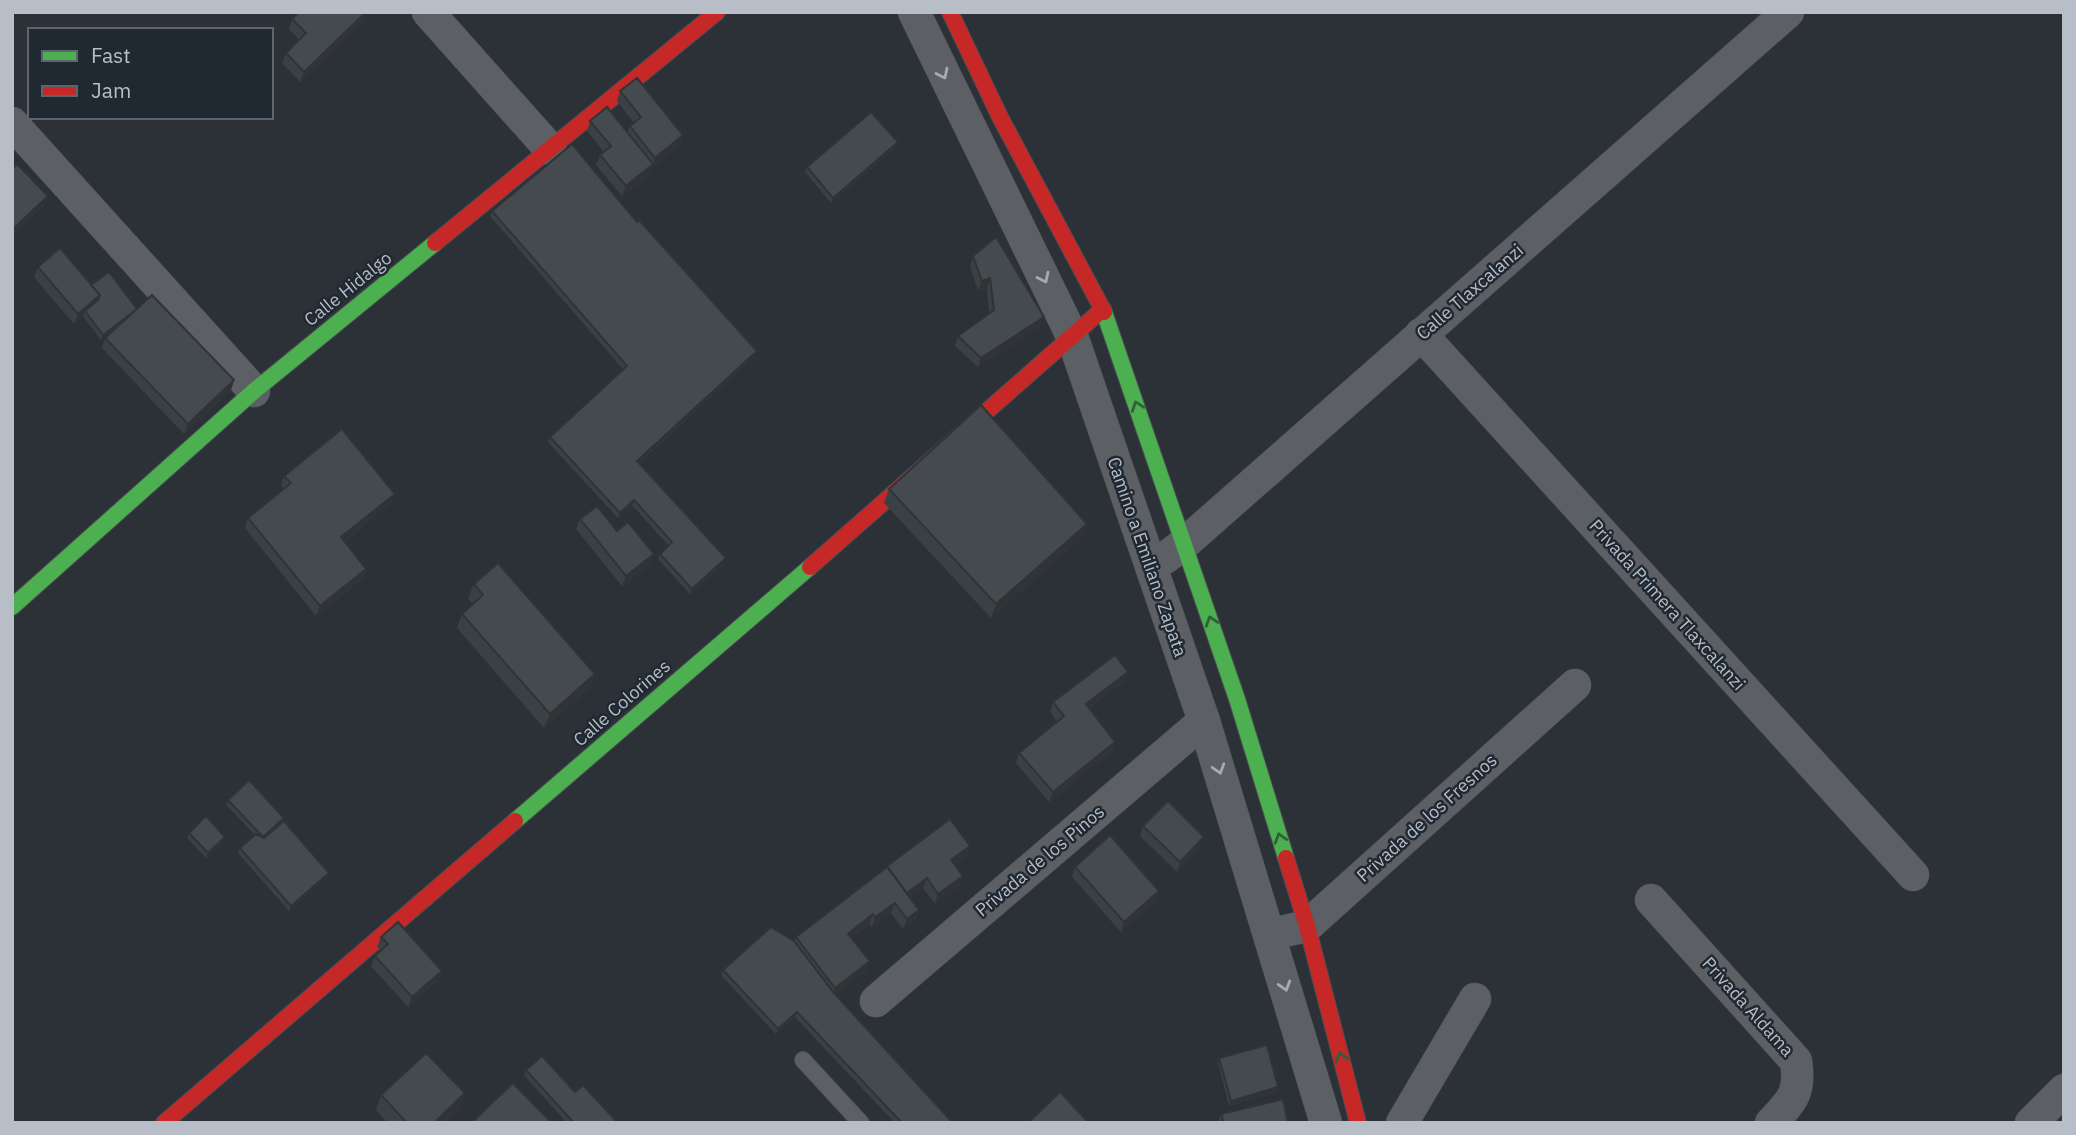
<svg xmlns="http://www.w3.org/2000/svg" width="2076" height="1135" font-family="'IBM Plex Sans',sans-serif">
  <rect width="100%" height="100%" fill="#2c3137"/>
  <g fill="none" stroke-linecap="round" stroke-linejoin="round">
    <g stroke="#4a4d52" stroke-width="18">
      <path id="lane" d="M803 1060 861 1123"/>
    </g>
    <g stroke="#4a4d52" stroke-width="33">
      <g id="street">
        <path d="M428 12 550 149"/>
        <path d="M914 12 1072 336 1204 721 1326 1123"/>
        <path d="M12 123 254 391"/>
        <path d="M1421 334 1913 875"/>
        <path d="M1165 558 1185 543 1788 12"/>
        <path d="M1651 900 1796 1061C1801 1093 1792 1101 1771 1123"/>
        <path d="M1285 931 1307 926 1575 685"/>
        <path d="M876 1001 1204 721"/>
        <path d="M1402 1123 1475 999"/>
        <path d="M2031 1123 2064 1090"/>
      </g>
    </g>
    <g stroke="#4a4d52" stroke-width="18">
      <g id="fast">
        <path d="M1104 312 1237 699 1286 858"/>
        <path d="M12 607 254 391 435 243"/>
        <path d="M515 821 810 567"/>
      </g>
    </g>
    <g stroke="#4a4d52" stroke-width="18">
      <g id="jam">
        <path d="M950 12 1000 117 1104 312"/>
        <path d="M435 243 717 12"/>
        <path d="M810 567 1103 309"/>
        <path d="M1286 858 1307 926 1358 1123"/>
        <path d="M164 1123 515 821"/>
      </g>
    </g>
    <use href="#lane" stroke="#5c6065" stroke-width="16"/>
    <use href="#street" stroke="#5c6065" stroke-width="32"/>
    <use href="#fast" stroke="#4caf50" stroke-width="16"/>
    <use href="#jam" stroke="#c62828" stroke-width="16"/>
  </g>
  <g fill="#3b4044">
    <path d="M366 12 363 22 300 82 282 63 286 53 299 40 289 29 292 19Z"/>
    <path d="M620 91 683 135 680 145 652 167 650 174 622 196 596 165 600 155 604 152 587 131 590 121 627 133 630 126 634 123 617 101Z"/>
    <path d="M896 147 831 203 805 172 807 167Z"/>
    <path d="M492 211 637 222 755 356 639 463 726 558 725 563 690 594 658 559 660 554 669 546 632 505 618 518 548 442 550 437 623 369 490 216Z"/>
    <path d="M973 256 1040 327 978 367 955 346 958 336 989 313 987 288 978 291 970 266Z"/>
    <path d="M38 267 91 285 137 309 234 380 231 390 184 434 102 348 105 338 114 330 101 340 83 316 74 324 34 277Z"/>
    <path d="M284 476 391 503 344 542 366 569 363 579 316 616 245 528 248 518 284 489 281 485Z"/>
    <path d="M889 489 1087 524 1082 538 991 618 884 503Z"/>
    <path d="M580 519 617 531 650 564 622 586 576 529Z"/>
    <path d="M474 584 595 674 590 688 544 728 457 628 462 614 473 604 468 598Z"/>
    <path d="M1128 672 1124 681 1090 708 1115 742 1112 752 1049 802 1016 763 1019 753 1057 722 1050 712 1053 702Z"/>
    <path d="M228 800 284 818 282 823 329 873 327 878 289 911 238 853 240 848 255 835 226 805Z"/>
    <path d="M1143 826 1200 847 1177 872 1140 836Z"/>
    <path d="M189 833 223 842 206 858 187 838Z"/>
    <path d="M970 846 967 856 955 865 963 876 960 886 935 904 923 888 910 898 919 910 915 920 903 929 891 913 872 927 869 924 851 938 866 971 836 995 953 1123H895L795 1017 776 1034 721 975 723 970 794 941 796 937 886 868 887 866Z"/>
    <path d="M1075 867 1159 891 1156 901 1121 932 1072 877Z"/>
    <path d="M381 937 438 981 408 1007 371 966 375 956 381 950 377 947Z"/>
    <path d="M1219 1058 1277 1092 1229 1106 1218 1063Z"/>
    <path d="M526 1070 575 1092 618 1123H567L524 1075Z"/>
    <path d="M465 1093 460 1108 444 1123H388L376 1110 381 1095Z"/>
    <path d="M1221 1114 1288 1123H1220L1219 1119Z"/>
  </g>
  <g fill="#303437">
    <path d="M366 12 363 22 300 82 304 72Z"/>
    <path d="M683 135 680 145 652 167 650 174 622 196 626 186 653 164 655 158Z"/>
    <path d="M898 142 896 147 831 203 833 198Z"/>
    <path d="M48 196 44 206 12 236 13 229Z"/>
    <path d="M990 278 987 288 978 291 982 281Z"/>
    <path d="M100 295 96 305 85 311 83 316 74 324 78 314Z"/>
    <path d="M137 309 135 314 101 340 103 335Z"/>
    <path d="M1044 317 1040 327 978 367 981 358Z"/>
    <path d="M757 351 755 356 635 466 637 461Z"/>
    <path d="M234 380 231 390 184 434 188 424Z"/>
    <path d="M395 494 391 503 337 547 341 537Z"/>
    <path d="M634 500 632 505 618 518 620 513Z"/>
    <path d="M1087 524 1082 538 991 618 996 604Z"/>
    <path d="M654 554 650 564 622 586 626 576Z"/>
    <path d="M726 558 725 563 690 594 692 589Z"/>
    <path d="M366 569 363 579 316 616 320 606Z"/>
    <path d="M1128 672 1124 681 1083 713 1086 704Z"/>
    <path d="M595 674 590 688 544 728 550 714Z"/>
    <path d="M1115 742 1112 752 1049 802 1053 792Z"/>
    <path d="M284 818 282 823 261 842 263 837Z"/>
    <path d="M225 837 223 842 206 858 208 853Z"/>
    <path d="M1204 837 1200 847 1177 872 1180 862Z"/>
    <path d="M970 846 967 856 948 870 951 860Z"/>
    <path d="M329 873 327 878 289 911 291 906Z"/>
    <path d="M963 876 960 886 935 904 938 894Z"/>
    <path d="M927 878 923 888 904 903 907 893Z"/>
    <path d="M1159 891 1156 901 1121 932 1124 922Z"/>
    <path d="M895 903 891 913 872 927 875 917Z"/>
    <path d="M919 910 915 920 903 929 907 919Z"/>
    <path d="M873 914 869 924 844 943 848 934Z"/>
    <path d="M870 961 866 971 832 998 835 988Z"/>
    <path d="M442 971 438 981 408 1007 412 997Z"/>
    <path d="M797 1012 795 1017 776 1034 778 1029Z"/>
    <path d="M1278 1087 1277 1092 1229 1106 1231 1101Z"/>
    <path d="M465 1093 460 1108 444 1123H434Z"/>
  </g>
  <g fill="#454a4f" stroke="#303437" stroke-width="2">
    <path d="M299 12H366L304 72 286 53 306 33 292 19Z"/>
    <path d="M637 78 683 135 655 158 630 126 641 117 620 91Z"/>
    <path d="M607 107 653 164 626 186 600 155 611 146 590 121Z"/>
    <path d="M871 112 898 142 833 198 807 167Z"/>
    <path d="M572 144 637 222 639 220 757 351 637 461 726 558 692 589 660 554 672 542 634 500 620 513 550 437 627 366 492 211Z"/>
    <path d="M17 164 48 196 13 229 12 169Z"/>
    <path d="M996 237 1044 317 981 358 958 336 994 310 990 278 982 281 973 256Z"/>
    <path d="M60 248 100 295 78 314 38 267Z"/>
    <path d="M109 272 137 309 103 335 85 311 98 300 100 295 91 285Z"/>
    <path d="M152 295 234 380 188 424 105 338Z"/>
    <path d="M981 405 1087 524 996 604 889 489Z"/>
    <path d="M342 429 395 494 341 537 366 569 320 606 248 518 291 483 284 476Z"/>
    <path d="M597 506 617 531 628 522 654 554 626 576 580 519Z"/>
    <path d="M498 563 595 674 550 714 462 614 483 595 474 584Z"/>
    <path d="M1115 655 1128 672 1086 704 1115 742 1053 792 1019 753 1064 716 1053 702Z"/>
    <path d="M249 780 284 818 263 837 228 800Z"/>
    <path d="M1168 801 1204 837 1180 862 1143 826Z"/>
    <path d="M206 816 225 837 208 853 189 833Z"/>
    <path d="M950 819 970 846 951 860 963 876 938 894 927 878 907 893 887 866Z"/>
    <path d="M284 821 329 873 291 906 240 848 256 834 264 838Z"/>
    <path d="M1110 835 1159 891 1124 922 1075 867Z"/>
    <path d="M887 867 919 910 907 919 895 903 875 917 873 914 848 934 870 961 835 988 796 937Z"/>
    <path d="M398 922 442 971 412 997 375 956 388 944 381 937Z"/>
    <path d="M771 927 794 941 834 993 953 1123H902L797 1012 778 1029 723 970Z"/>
    <path d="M1267 1045 1278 1087 1231 1101 1219 1058Z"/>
    <path d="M426 1053 465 1093 434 1123H407L381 1095Z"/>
    <path d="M542 1056 575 1092 583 1085 618 1123H574L526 1070Z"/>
    <path d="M513 1083 552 1123H471Z"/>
    <path d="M1060 1092 1089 1123H1028Z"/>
    <path d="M1283 1099 1288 1123H1224L1221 1114Z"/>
  </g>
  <defs><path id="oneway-chevron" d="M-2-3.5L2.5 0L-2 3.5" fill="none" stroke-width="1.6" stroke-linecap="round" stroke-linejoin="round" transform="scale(1.75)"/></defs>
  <g stroke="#a5abb3">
    <use href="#oneway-chevron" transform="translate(943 74) rotate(64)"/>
    <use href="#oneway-chevron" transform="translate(1044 278) rotate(64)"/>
    <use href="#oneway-chevron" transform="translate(1219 769) rotate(73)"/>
    <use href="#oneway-chevron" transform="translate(1285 986) rotate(73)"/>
  </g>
  <g stroke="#325e3d">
    <use href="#oneway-chevron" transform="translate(1137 406) rotate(-109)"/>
    <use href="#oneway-chevron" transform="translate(1211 621) rotate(-108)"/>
    <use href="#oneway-chevron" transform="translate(1280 838) rotate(-107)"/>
    <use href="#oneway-chevron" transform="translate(1341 1057) rotate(-105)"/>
  </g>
  <g text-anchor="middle" stroke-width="5" stroke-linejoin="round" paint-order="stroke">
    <g font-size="18" fill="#b7bec7" stroke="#202831">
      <text transform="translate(348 289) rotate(-39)" y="6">Calle Hidalgo</text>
      <text transform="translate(1470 292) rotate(-41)" y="6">Calle Tlaxcalanzi</text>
      <text transform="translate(1147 557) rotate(71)" y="6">Camino a Emiliano Zapata</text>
      <text transform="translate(1667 605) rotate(48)" y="6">Privada Primera Tlaxcalanzi</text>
      <text transform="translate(622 703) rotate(-41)" y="6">Calle Colorines</text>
      <text transform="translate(1427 818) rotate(-42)" y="6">Privada de los Fresnos</text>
      <text transform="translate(1040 861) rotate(-40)" y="6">Privada de los Pinos</text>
      <text transform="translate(1748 1007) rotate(48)" y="6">Privada Aldama</text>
    </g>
  </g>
  <rect width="2076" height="1135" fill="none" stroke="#b7bec7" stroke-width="28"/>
  <rect x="28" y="28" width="245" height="91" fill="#202831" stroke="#5c646d" stroke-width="2"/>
  <rect x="42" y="51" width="35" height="10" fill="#4caf50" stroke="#5c646d" stroke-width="2"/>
  <text x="91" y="63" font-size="21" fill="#b7bec7">Fast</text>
  <rect x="42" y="86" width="35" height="10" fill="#c62828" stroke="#5c646d" stroke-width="2"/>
  <text x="91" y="98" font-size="21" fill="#b7bec7">Jam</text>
</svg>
